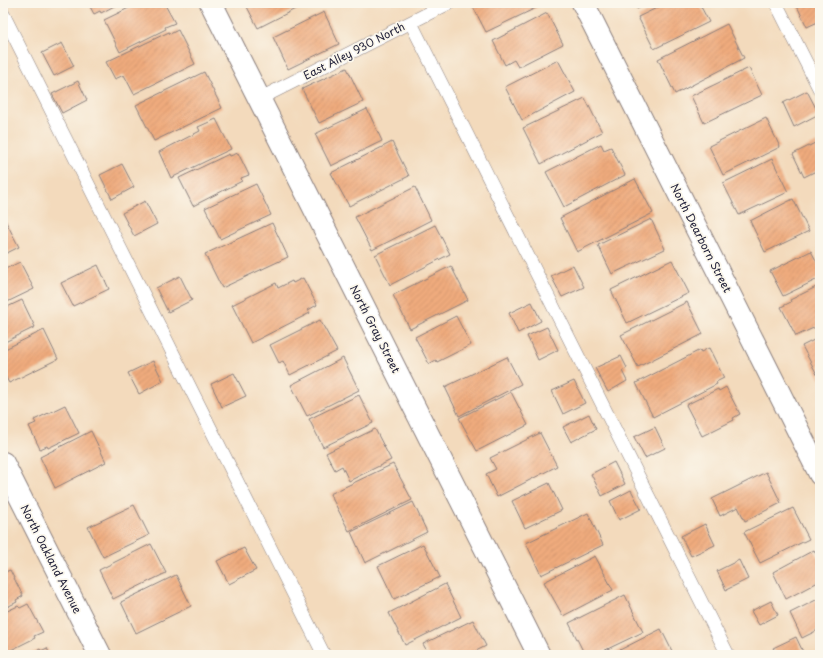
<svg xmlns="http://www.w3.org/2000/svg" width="823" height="658" font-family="'Playpen Sans',sans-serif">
  <defs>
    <pattern id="building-hatch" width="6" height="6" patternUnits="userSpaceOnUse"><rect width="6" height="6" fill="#efab7d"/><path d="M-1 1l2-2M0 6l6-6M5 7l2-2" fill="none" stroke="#cd936d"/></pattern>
  </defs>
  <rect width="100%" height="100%" fill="#fbf7ec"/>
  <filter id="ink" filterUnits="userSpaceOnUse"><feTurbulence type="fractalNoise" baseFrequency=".025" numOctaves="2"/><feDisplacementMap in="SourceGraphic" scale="8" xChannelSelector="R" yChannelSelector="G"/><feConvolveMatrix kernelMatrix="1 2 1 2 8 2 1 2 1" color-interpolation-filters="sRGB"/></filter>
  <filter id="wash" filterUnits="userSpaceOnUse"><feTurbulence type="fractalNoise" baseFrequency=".012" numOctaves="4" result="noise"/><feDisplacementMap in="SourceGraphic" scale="16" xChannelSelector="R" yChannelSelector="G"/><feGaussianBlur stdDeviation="0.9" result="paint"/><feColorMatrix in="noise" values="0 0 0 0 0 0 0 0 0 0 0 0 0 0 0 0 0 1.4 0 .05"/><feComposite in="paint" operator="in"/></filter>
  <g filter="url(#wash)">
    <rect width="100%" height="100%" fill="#f3dabc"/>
    <g id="blocks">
      <g fill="url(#building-hatch)">
        <path d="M88 3H120L101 13 100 11 94 14Z"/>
        <path d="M139 3H164L175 23 165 27 166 29 120 52 104 20Z"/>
        <path d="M245 3H307L258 28Z"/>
        <path d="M471 3H538L540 6 486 32Z"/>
        <path d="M634 3H650L637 9Z"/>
        <path d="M667 3H699L709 22 654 49 638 17Z"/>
        <path d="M798 3H820V21L807 27 796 4Z"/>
        <path d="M324 12 339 44 288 69 273 37Z"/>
        <path d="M547 13 563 44 518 67 514 60 505 65 493 41Z"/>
        <path d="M727 24 744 58 675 94 658 59Z"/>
        <path d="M178 30 195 64 134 94 124 75 115 79 106 62 169 32 170 34Z"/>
        <path d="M62 43 74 66 54 76 42 53Z"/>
        <path d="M558 60 575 92 522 120 505 87Z"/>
        <path d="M347 68 363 102 319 123 302 89Z"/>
        <path d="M749 68 762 95 704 123 691 96Z"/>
        <path d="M204 72 222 108 154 141 136 105Z"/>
        <path d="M78 81 87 100 62 113 52 94Z"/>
        <path d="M807 91 819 114 794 127 783 103Z"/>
        <path d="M585 98 602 132 541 164 523 128Z"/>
        <path d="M367 109 382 141 331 166 315 134Z"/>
        <path d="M766 118 780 147 723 175 709 146Z"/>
        <path d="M216 119 231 149 171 178 159 152 200 131 198 127Z"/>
        <path d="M392 142 409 176 349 206 331 173Z"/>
        <path d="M817 142 820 148V169L804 177 793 154Z"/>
        <path d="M601 144 604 150 611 147 625 175 564 207 546 172Z"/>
        <path d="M238 153 249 175 241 178 242 181 193 206 179 178 229 154 230 156Z"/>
        <path d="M772 159 788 192 739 215 723 183Z"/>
        <path d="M122 164 134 187 112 199 100 175Z"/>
        <path d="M635 179 653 213 577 252 560 218Z"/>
        <path d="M256 184 271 215 220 239 205 208Z"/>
        <path d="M415 187 431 220 372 250 355 217Z"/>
        <path d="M793 199 809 231 765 252 750 221Z"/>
        <path d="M145 201 157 224 134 236 122 213Z"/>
        <path d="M651 219 665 249 612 274 598 245Z"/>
        <path d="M5 220 19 247 3 255V221Z"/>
        <path d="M272 223 288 257 222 288 205 254Z"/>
        <path d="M435 225 450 254 390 285 375 255Z"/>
        <path d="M811 251 820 268V278L783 296 770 271Z"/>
        <path d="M672 260 689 293 627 323 611 290Z"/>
        <path d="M20 262 34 289 3 304V270Z"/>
        <path d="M98 265 109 289 73 306 61 283Z"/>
        <path d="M573 265 584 287 562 297 551 276Z"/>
        <path d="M451 266 468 300 410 329 393 295Z"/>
        <path d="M180 276 192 300 168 312 156 288Z"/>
        <path d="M303 278 317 305 308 310 310 313 251 343 232 305 276 283 278 288 292 281 293 283Z"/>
        <path d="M820 285V325L796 336 781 307 791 302 790 300Z"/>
        <path d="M22 300 35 327 3 343V309Z"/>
        <path d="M532 302 541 321 518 333 509 313Z"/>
        <path d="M687 302 703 334 638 367 621 335Z"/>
        <path d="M456 316 471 345 437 362 436 360 429 364 415 337Z"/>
        <path d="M320 320 337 351 290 375 283 361 279 363 270 345Z"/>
        <path d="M547 327 558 350 538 360 527 336Z"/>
        <path d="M44 330 58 359 9 383 3 372V350Z"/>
        <path d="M820 337V380L802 346Z"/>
        <path d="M709 348 724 378 716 382 717 384 653 417 636 383 700 350 701 352Z"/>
        <path d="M621 356 627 368 622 371 627 381 608 392 595 368Z"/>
        <path d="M507 357 521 384 459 416 445 387Z"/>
        <path d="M343 358 359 390 307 416 291 385Z"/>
        <path d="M153 361 163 381 139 394 128 373Z"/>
        <path d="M234 373 246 396 222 407 211 384Z"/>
        <path d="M574 381 585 403 563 414 552 391Z"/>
        <path d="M726 387 740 414 733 418 734 420 702 436 686 405 718 389 719 391Z"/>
        <path d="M511 392 528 425 477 451 459 418Z"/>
        <path d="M359 395 373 423 323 447 309 419Z"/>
        <path d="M65 405 79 433 48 448 47 446 40 449 29 426 36 423 34 420Z"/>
        <path d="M589 414 596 429 571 442 563 427Z"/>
        <path d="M655 427 665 448 645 458 634 437Z"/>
        <path d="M375 429 391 460 349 481 342 466 335 470 326 453Z"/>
        <path d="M91 431 106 462 55 488 40 457Z"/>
        <path d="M540 433 557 466 497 497 486 474 496 469 490 458Z"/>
        <path d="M614 462 625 484 602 496 591 474Z"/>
        <path d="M393 464 412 500 349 531 330 494Z"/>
        <path d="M766 472 781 503 745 521 738 507 720 516 712 499Z"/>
        <path d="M549 483 562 510 525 528 512 501Z"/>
        <path d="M631 490 641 509 619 520 610 501Z"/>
        <path d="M413 502 427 532 365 563 351 532Z"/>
        <path d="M134 505 149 535 103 557 88 527Z"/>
        <path d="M793 508 809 539 760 563 744 532Z"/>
        <path d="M588 513 603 545 541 575 526 543Z"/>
        <path d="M705 524 715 545 691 556 681 536Z"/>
        <path d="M151 544 166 573 113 599 99 570Z"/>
        <path d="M423 544 440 577 394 599 378 566Z"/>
        <path d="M244 548 256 570 229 584 217 561Z"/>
        <path d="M814 550 820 561V581L786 599 773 572Z"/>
        <path d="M595 556 613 590 563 616 544 582Z"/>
        <path d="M739 560 748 579 726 590 717 571Z"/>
        <path d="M10 570 23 596 16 600 17 602 3 609V573Z"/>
        <path d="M176 575 191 606 136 633 121 602Z"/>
        <path d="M445 584 461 617 405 645 389 613Z"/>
        <path d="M625 595 643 632 595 655H585L569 623Z"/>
        <path d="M820 598V629L802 638 790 613Z"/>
        <path d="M771 601 778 615 759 625 751 611Z"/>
        <path d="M28 604 43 632 34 636 35 638 3 654V613L18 606 20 608Z"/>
        <path d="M473 620 486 646 468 655H429L423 644Z"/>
        <path d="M661 629 674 655H610Z"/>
        <path d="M796 637 804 654 777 655 773 648Z"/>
        <path d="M47 648 50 655H28L40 649 41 651Z"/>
      </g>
    </g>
  </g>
  <g filter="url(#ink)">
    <use href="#blocks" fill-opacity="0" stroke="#8a7e7c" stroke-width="1"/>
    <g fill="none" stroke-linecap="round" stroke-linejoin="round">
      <g stroke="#8a7e7c" stroke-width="14">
        <g id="lane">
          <path d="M776 3 820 90"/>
          <path d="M3 14 324 655"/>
          <path d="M411 23 728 655"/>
          <path d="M259 99 449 3"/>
        </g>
      </g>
      <g stroke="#8a7e7c" stroke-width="24">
        <g id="street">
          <path d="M211 3 539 655"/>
          <path d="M583 3 820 474"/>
          <path d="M3 463 100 655"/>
        </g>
      </g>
      <use href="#lane" stroke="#fff" stroke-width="13"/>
      <use href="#street" stroke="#fff" stroke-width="22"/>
    </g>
  </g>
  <g text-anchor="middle" stroke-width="3.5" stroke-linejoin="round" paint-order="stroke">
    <g font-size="11" fill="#22223b" stroke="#fbf7ec">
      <text transform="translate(354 51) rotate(-27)" y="4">East Alley 930 North</text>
      <text transform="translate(701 238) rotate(63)" y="4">North Dearborn Street</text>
      <text transform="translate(375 329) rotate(63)" y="4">North Gray Street</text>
      <text transform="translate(51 559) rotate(63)" y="4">North Oakland Avenue</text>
    </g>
  </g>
  <rect width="823" height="658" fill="none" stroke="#fbf7ec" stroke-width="16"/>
</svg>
